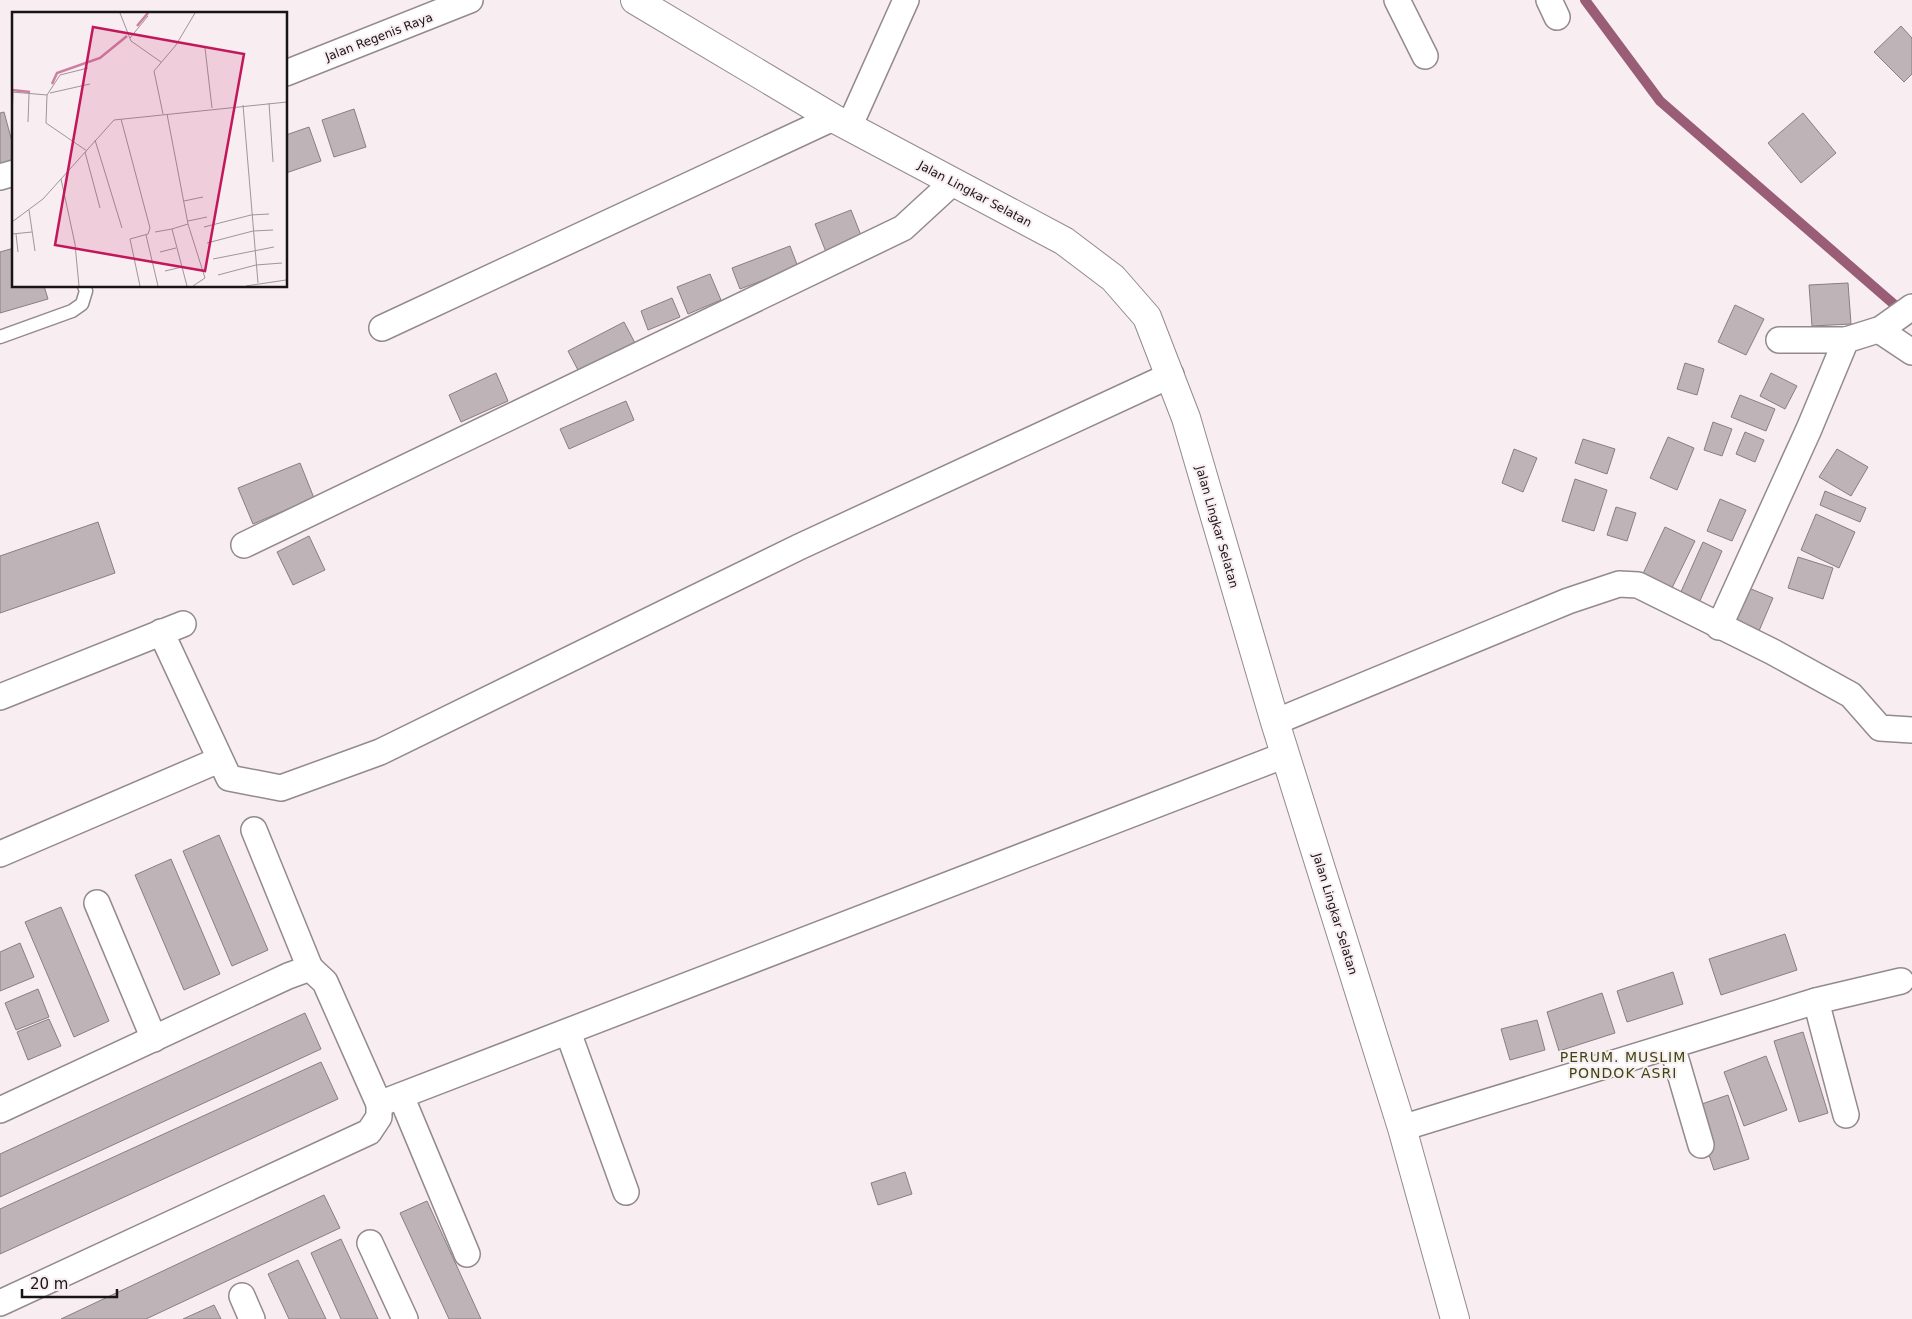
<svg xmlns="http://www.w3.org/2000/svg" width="1912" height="1319" font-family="'DejaVu Sans',sans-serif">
  <rect width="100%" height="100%" fill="#f8edf1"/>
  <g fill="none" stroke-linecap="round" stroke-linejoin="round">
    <path stroke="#995e76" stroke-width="10" d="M1585 0 1660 101 1904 313"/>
  </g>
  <g fill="#beb4b8" stroke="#887f83">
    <path d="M1901 26 1912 38V74L1904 82 1874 52Z"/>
    <path d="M354 109 366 147 334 157 322 120Z"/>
    <path d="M4 112 14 149V161L0 165V113Z"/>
    <path d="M1803 113 1836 153 1801 183 1768 143Z"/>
    <path d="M309 127 321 161 286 173V135Z"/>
    <path d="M851 210 862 238 826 252 815 224Z"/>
    <path d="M790 246 798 267 740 289 732 268Z"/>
    <path d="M14 248V286H44L48 299 0 313V252Z"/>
    <path d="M710 274 721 300 688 314 677 287Z"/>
    <path d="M1848 283 1851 324 1812 326 1809 285Z"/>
    <path d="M672 298 680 317 648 330 641 311Z"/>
    <path d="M1735 305 1764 319 1746 355 1718 342Z"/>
    <path d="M624 322 635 343 579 372 568 351Z"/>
    <path d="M1685 363 1704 369 1697 395 1677 389Z"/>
    <path d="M496 373 508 401 461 422 449 395Z"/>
    <path d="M1771 373 1797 386 1785 409 1760 396Z"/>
    <path d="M1740 395 1775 409 1766 431 1731 417Z"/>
    <path d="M626 401 634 420 569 449 560 429Z"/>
    <path d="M1713 422 1732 429 1722 456 1704 450Z"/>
    <path d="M1745 432 1764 440 1755 462 1736 454Z"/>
    <path d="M1668 437 1694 448 1677 490 1650 478Z"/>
    <path d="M1583 439 1615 449 1607 474 1575 463Z"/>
    <path d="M1514 449 1537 458 1523 492 1502 483Z"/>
    <path d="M1837 449 1868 467 1851 496 1819 477Z"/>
    <path d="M300 463 314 498 253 524 238 488Z"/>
    <path d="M1575 479 1607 490 1594 531 1562 521Z"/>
    <path d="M1825 491 1866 508 1860 522 1820 505Z"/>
    <path d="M1720 499 1746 510 1732 541 1707 531Z"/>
    <path d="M1616 507 1636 513 1627 541 1607 535Z"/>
    <path d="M1816 514 1855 532 1839 568 1801 550Z"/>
    <path d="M98 522 115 573 0 613V556Z"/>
    <path d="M1665 527 1695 541 1669 594 1640 580Z"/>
    <path d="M309 536 325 570 293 585 277 552Z"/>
    <path d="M1703 542 1722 551 1699 603 1680 594Z"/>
    <path d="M1798 557 1833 568 1823 599 1788 588Z"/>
    <path d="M1744 586 1773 598 1756 638 1728 627Z"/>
    <path d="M219 835 268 950 232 966 183 851Z"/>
    <path d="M171 859 220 974 184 990 135 875Z"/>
    <path d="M61 907 109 1021 74 1037 25 922Z"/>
    <path d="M1785 934 1797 970 1721 995 1709 959Z"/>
    <path d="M20 943 34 977 0 991V952Z"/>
    <path d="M1673 972 1683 1004 1627 1022 1617 991Z"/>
    <path d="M38 989 49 1017 16 1030 5 1003Z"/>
    <path d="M1602 993 1615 1033 1559 1051 1547 1012Z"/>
    <path d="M305 1013 321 1049 0 1197V1154Z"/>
    <path d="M49 1019 61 1046 28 1060 17 1032Z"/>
    <path d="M1537 1020 1545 1050 1510 1060 1501 1029Z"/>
    <path d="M1803 1032 1828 1113 1799 1122 1774 1041Z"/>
    <path d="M1766 1056 1787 1110 1744 1126 1724 1072Z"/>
    <path d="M321 1062 338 1099 0 1254V1209Z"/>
    <path d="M1728 1095 1749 1159 1714 1170 1693 1107Z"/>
    <path d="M905 1172 912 1194 878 1205 871 1183Z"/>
    <path d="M324 1195 340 1228 146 1319H61Z"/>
    <path d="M427 1201 481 1319H449L400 1213Z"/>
    <path d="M341 1239 378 1319H341L311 1253Z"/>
    <path d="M298 1260 326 1319H289L268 1274Z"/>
    <path d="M214 1305 221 1319H183Z"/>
  </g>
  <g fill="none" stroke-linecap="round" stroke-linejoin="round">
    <g stroke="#938a8d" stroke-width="15">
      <path id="service" d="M0 337 72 311 82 304 86 291 84 286"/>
    </g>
    <g stroke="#938a8d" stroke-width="28">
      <g id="minor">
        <path d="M1397 0 1425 56"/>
        <path d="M1549 0 1557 17"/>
        <path d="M286 73 470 0"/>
        <path d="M849 127 906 0"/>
        <path d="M0 177 14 173"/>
        <path d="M382 328 833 118"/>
        <path d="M1879 330 1912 352"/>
        <path d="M1779 340H1846"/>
        <path d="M244 545 903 228 953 182"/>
        <path d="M1719 627 1809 429 1846 340 1881 329 1912 307"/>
        <path d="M161 632 229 778 281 788 380 752 799 547 1171 375"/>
        <path d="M0 697 183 624"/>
        <path d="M1275 722 1568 601 1619 584 1638 585 1773 652 1851 695 1880 728 1912 730"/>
        <path d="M254 830 310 968"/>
        <path d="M0 854 219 760"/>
        <path d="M97 903 154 1039"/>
        <path d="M1816 1001 1846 1115"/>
        <path d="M568 1032 626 1192"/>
        <path d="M1672 1046 1701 1145"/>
        <path d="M401 1096 467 1254"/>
        <path d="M379 1104 1285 755"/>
        <path d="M0 1110 288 976 310 968 325 982 379 1104V1117L369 1132 0 1303"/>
        <path d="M1402 1128 1816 1001 1901 981"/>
        <path d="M370 1243 405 1319"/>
        <path d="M242 1296 252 1319"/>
      </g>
    </g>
    <g stroke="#938a8d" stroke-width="30">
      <path id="tertiary" d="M635 0 833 118 1064 241 1113 278 1147 317 1186 418 1275 722 1402 1128 1455 1319"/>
    </g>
    <use href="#service" stroke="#fff" stroke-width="12"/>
    <use href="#minor" stroke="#fff" stroke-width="25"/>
    <use href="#tertiary" stroke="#fff" stroke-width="28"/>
  </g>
  <g text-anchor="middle" stroke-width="4" stroke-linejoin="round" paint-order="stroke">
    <g font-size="12" fill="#181415" stroke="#f8edf1">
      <text transform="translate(379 37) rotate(-21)" y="4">Jalan Regenis Raya</text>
      <text transform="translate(975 194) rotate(28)" y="4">Jalan Lingkar Selatan</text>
      <text transform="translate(1217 527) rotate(74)" y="4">Jalan Lingkar Selatan</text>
      <text transform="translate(1335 914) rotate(73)" y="4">Jalan Lingkar Selatan</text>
    </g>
    <g font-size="14" letter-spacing="1" fill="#3b470f" stroke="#f8edf1">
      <text x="1623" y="1062">PERUM. MUSLIM<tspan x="1623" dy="16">PONDOK ASRI</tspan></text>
    </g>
  </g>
  <g transform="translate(12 12)">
    <rect width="275" height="275" fill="#f8edf1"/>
    <path fill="none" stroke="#d07ea0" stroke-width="2.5" d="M125 14 136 1M40 72 45 61 88 46 115 24M0 78 18 80"/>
    <path fill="none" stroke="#9e9699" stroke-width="1" d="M108 1 119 29 149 50M118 26 136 4M193 36 200 96M0 80 35 83 34 111 75 139M38 81 78 72M35 83 48 63 76 56M257 91 261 150M231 93 246 271M151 102 142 59 164 33 183 1M155 102 176 212 193 266 181 274M109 107 138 216 136 222 118 227M0 108 1 80M16 110 17 82M83 128 110 216M73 140 88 196M49 167 63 232 67 274M172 189 191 185M17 198 23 239M176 209 195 205M0 210 31 187 102 108 275 90M192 215 239 203 257 202M143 220 160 217M0 222 20 220M4 222 6 240M134 223 146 274M118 227 128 274M195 231 241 219 261 218M148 240 164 236M201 247 262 235M153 259 170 255M206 263 244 253 270 251M175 274 160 217 176 212M234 274 274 268"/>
    <path fill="#c2185b" fill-opacity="0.15" stroke="#c2185b" stroke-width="2.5" d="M81 15 232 42 193 259 43 233Z"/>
    <rect width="275" height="275" fill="none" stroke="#181415" stroke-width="2.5"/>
  </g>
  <path d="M22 1289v8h95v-8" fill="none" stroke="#181415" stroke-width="2.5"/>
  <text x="30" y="1289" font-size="15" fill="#181415" stroke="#f8edf1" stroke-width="4" paint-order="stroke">20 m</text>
</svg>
